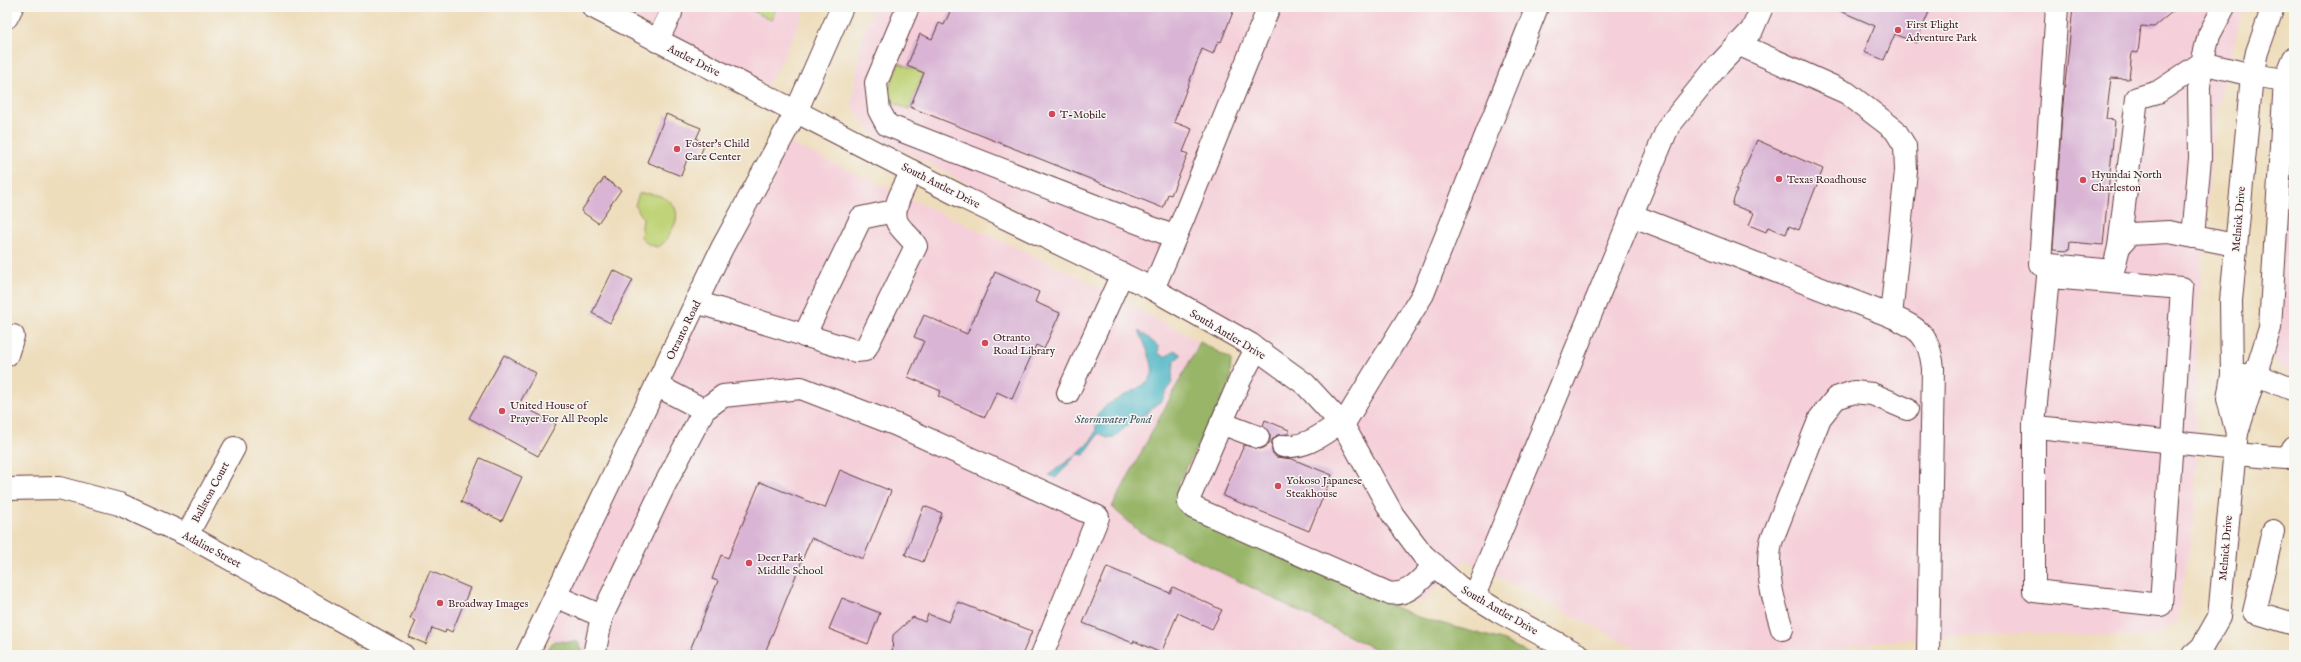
<svg xmlns="http://www.w3.org/2000/svg" width="2301" height="662" font-family="'IM FELL English',serif">
  <rect width="100%" height="100%" fill="#f6f6f2"/>
  <filter id="ink" filterUnits="userSpaceOnUse"><feTurbulence type="fractalNoise" baseFrequency=".025" numOctaves="2"/><feDisplacementMap in="SourceGraphic" scale="8" xChannelSelector="R" yChannelSelector="G"/><feConvolveMatrix kernelMatrix="1 2 1 2 8 2 1 2 1" color-interpolation-filters="sRGB"/></filter>
  <filter id="wash" filterUnits="userSpaceOnUse"><feTurbulence type="fractalNoise" baseFrequency=".012" numOctaves="4" result="noise"/><feDisplacementMap in="SourceGraphic" scale="16" xChannelSelector="R" yChannelSelector="G"/><feGaussianBlur stdDeviation="0.9" result="paint"/><feColorMatrix in="noise" values="0 0 0 0 0 0 0 0 0 0 0 0 0 0 0 0 0 1.4 0 .05"/><feComposite in="paint" operator="in"/></filter>
  <g filter="url(#wash)">
    <rect width="100%" height="100%" fill="#edb"/>
    <g fill="#f5cfd9">
      <path d="M612 7H806L784 57 767 85Z"/>
      <path d="M874 7H2244L2216 112 2197 316 2195 514 2177 621 2150 637 2032 633 1890 640 1802 655H1650L1465 560 1422 602 1190 509 1255 335 874 135 852 106 861 40Z"/>
      <path d="M2294 134V374L2284 370 2272 357Z"/>
      <path d="M781 139 1075 275 1200 342 1112 508 1140 532 1387 655H585L578 642 554 641 539 629Z"/>
    </g>
    <g fill="#c0d377" stroke="#857951">
      <path d="M745 7H777L771 20Z"/>
      <path d="M899 63 924 73 909 109 891 102 887 93Z"/>
      <path d="M639 194C663 191 688 206 671 231 667 238 665 244 657 247L648 244 641 237 643 218 635 205Z"/>
    </g>
    <g fill="#98b568" stroke="#716a4a">
      <path d="M1200 342 1231 359 1230 383 1178 484 1184 509 1415 616 1502 640 1531 655H1387L1140 532 1112 507Z"/>
      <path d="M554 641 578 642 585 655H543Z"/>
    </g>
    <path fill="#46b4c2" stroke="#486a76" d="M1139 330 1159 347 1158 353 1165 357 1175 350 1181 355 1174 362 1172 382 1162 400 1145 415 1137 418 1114 437 1107 438 1099 433 1084 455 1077 454 1056 478 1049 475C1062 464 1087 449 1094 435 1099 424 1091 419 1103 408 1114 398 1148 388 1152 374 1155 364 1142 340 1139 330Z"/>
    <g id="blocks">
      <g fill="#d9b4d4">
        <path d="M952 7H1235L1221 42 1218 41 1213 54 1202 49 1174 122 1192 129 1183 152 1188 154 1171 195 1168 194 1163 208 910 107 924 73 907 66 920 34 932 39 939 23 944 25Z"/>
        <path d="M1831 7H1931L1916 43 1895 34 1884 60 1864 52 1875 26Z"/>
        <path d="M2073 7H2178L2154 27 2141 26 2138 53 2132 52 2129 79 2111 78 2106 119 2115 120 2103 245 2070 242 2069 251 2053 250 2062 114Z"/>
        <path d="M666 114 701 128 696 139 705 143 699 158 689 154 681 176 647 162Z"/>
        <path d="M1757 140 1823 169 1799 230 1789 226 1786 234 1768 227 1766 232 1749 225 1754 213 1732 205 1737 190H1735Z"/>
        <path d="M604 178 621 190 598 223 581 211Z"/>
        <path d="M613 270 633 280 610 323 592 313Z"/>
        <path d="M995 272 1039 292 1035 302 1060 313 1044 349 1036 345 1012 399 997 392 985 417 938 396 941 391 908 377 924 341 914 337 924 315 967 334Z"/>
        <path d="M504 355 536 373 519 404 556 424 538 456 469 418Z"/>
        <path d="M1265 420 1289 430 1288 434 1277 435 1272 440V452L1276 457 1292 459 1332 475 1309 531 1223 496 1244 445 1260 449 1266 447 1270 442V435L1263 426Z"/>
        <path d="M480 458 522 477 502 521 461 502Z"/>
        <path d="M840 470 891 491 863 559 811 538 764 655H688L718 581 712 579 721 555 728 558 760 482 825 508Z"/>
        <path d="M924 506 942 513 923 562 905 555Z"/>
        <path d="M1107 567 1170 593 1173 587 1222 610 1212 629 1178 613 1161 653 1134 641 1133 643 1083 623Z"/>
        <path d="M430 571 470 588 452 632 446 629 445 633 432 628 426 644 409 637 416 621 410 619Z"/>
        <path d="M842 598 880 613 868 644 829 629Z"/>
        <path d="M958 602 1032 631 1022 655H892L893 635 913 617 925 622 928 614 949 622Z"/>
      </g>
    </g>
  </g>
  <g filter="url(#ink)">
    <use href="#blocks" fill-opacity="0" stroke="#633c41" stroke-width="1"/>
    <g fill="none" stroke-linecap="round" stroke-linejoin="round">
      <g stroke="#633c41" stroke-width="24">
        <g id="minor">
          <path d="M593 7 966 199 1149 287 1250 344 1305 384 1343 425 1393 515 1423 555 1459 587 1498 611 1579 655"/>
          <path d="M908 7 876 83 879 110 887 125 1175 237"/>
          <path d="M2057 7 2040 264 2113 271 2119 247 2130 234 2169 232 2235 245"/>
          <path d="M7 17 12 7"/>
          <path d="M657 41 671 13 670 7"/>
          <path d="M1738 44 1847 93 1895 130 1905 146 1906 171 1891 316"/>
          <path d="M1631 215 1891 316C1920 329 1929 335 1933 368L1928 655"/>
          <path d="M2193 237 2200 158 2199 87 2202 63 2252 75 2285 80"/>
          <path d="M2119 247 2137 98 2158 92 2202 63 2209 35 2224 7"/>
          <path d="M2066 268 2063 278 2048 277 2034 424 2038 427 2235 449"/>
          <path d="M1153 289 1183 219 1269 7"/>
          <path d="M696 302 856 351 865 350 916 246C911 237 903 232 898 224 889 209 906 185 912 171"/>
          <path d="M804 336 861 218 894 211"/>
          <path d="M1256 349 1240 380 1190 496 1189 503 1194 508 1388 593C1409 597 1421 579 1435 565"/>
          <path d="M7 355 13 336"/>
          <path d="M2242 375H2257L2294 390"/>
          <path d="M656 385 704 410"/>
          <path d="M1068 393 1122 274"/>
          <path d="M1221 423 1258 437"/>
          <path d="M2034 424V591L2161 605 2182 288 2063 278"/>
          <path d="M1343 425 1423 294 1537 7"/>
          <path d="M2237 433 2228 399 2232 375 2231 301 2252 75 2257 52 2273 7"/>
          <path d="M1283 446C1307 448 1321 435 1341 422"/>
          <path d="M2234 454 2286 458 2294 448"/>
          <path d="M7 489 59 488 119 504 187 535 403 655"/>
          <path d="M2273 531 2254 612 2294 624"/>
          <path d="M187 535 234 448"/>
          <path d="M555 596 602 616"/>
          <path d="M1474 596 1668 127 1714 70 1752 30 1762 7"/>
          <path d="M1782 629C1773 599 1765 573 1771 542L1820 418 1836 398 1854 392 1872 394 1907 409"/>
          <path d="M527 655 722 248 796 112 842 7"/>
          <path d="M594 655 602 616 663 488 704 410 723 396 801 388 897 425 1098 517 1042 655"/>
          <path d="M2193 655 2202 647 2219 617 2235 449 2237 433 2270 328 2285 80 2294 58"/>
        </g>
      </g>
      <use href="#minor" stroke="#fff" stroke-width="22"/>
    </g>
  </g>
  <g fill="#d1495b" stroke="#f6f6f2" stroke-width="1.5">
    <circle cx="1898" cy="30" r="4"/>
    <circle cx="1052" cy="114" r="4"/>
    <circle cx="677" cy="149" r="4"/>
    <circle cx="1779" cy="179" r="4"/>
    <circle cx="2083" cy="180" r="4"/>
    <circle cx="985" cy="343" r="4"/>
    <circle cx="502" cy="411" r="4"/>
    <circle cx="1278" cy="486" r="4"/>
    <circle cx="749" cy="563" r="4"/>
    <circle cx="440" cy="603" r="4"/>
  </g>
  <g text-anchor="middle" stroke-width="3" stroke-linejoin="round" paint-order="stroke">
    <g font-size="11" fill="#4a1f2b" stroke="#f6f6f2" text-anchor="start">
      <text x="1906" y="28">First Flight<tspan x="1906" dy="13">Adventure Park</tspan></text>
      <text x="1060" y="118">T-Mobile</text>
      <text x="685" y="147">Foster's Child<tspan x="685" dy="13">Care Center</tspan></text>
      <text x="2091" y="178">Hyundai North<tspan x="2091" dy="13">Charleston</tspan></text>
      <text x="1787" y="183">Texas Roadhouse</text>
      <text x="993" y="341">Otranto<tspan x="993" dy="13">Road Library</tspan></text>
      <text x="510" y="409">United House of<tspan x="510" dy="13">Prayer For All People</tspan></text>
      <text x="1286" y="484">Yokoso Japanese<tspan x="1286" dy="13">Steakhouse</tspan></text>
      <text x="757" y="561">Deer Park<tspan x="757" dy="13">Middle School</tspan></text>
      <text x="448" y="607">Broadway Images</text>
    </g>
    <g font-size="11" fill="#4a1f2b" stroke="#f6f6f2">
      <text transform="translate(694 60) rotate(27)" y="4">Antler Drive</text>
      <text transform="translate(941 185) rotate(27)" y="4">South Antler Drive</text>
      <text transform="translate(2238 219) rotate(-85)" y="4">Melnick Drive</text>
      <text transform="translate(683 330) rotate(-64)" y="4">Otranto Road</text>
      <text transform="translate(1228 334) rotate(31)" y="4">South Antler Drive</text>
      <text transform="translate(210 492) rotate(-62)" y="4">Ballston Court</text>
      <text transform="translate(2225 548) rotate(-85)" y="4">Melnick Drive</text>
      <text transform="translate(212 549) rotate(28)" y="4">Adaline Street</text>
      <text transform="translate(1500 610) rotate(30)" y="4">South Antler Drive</text>
    </g>
    <g font-size="12" font-style="italic" fill="#485b67" stroke="#f6f6f2">
      <text x="1113" y="423">Stormwater Pond</text>
    </g>
  </g>
  <rect width="2301" height="662" fill="none" stroke="#f6f6f2" stroke-width="24"/>
</svg>
